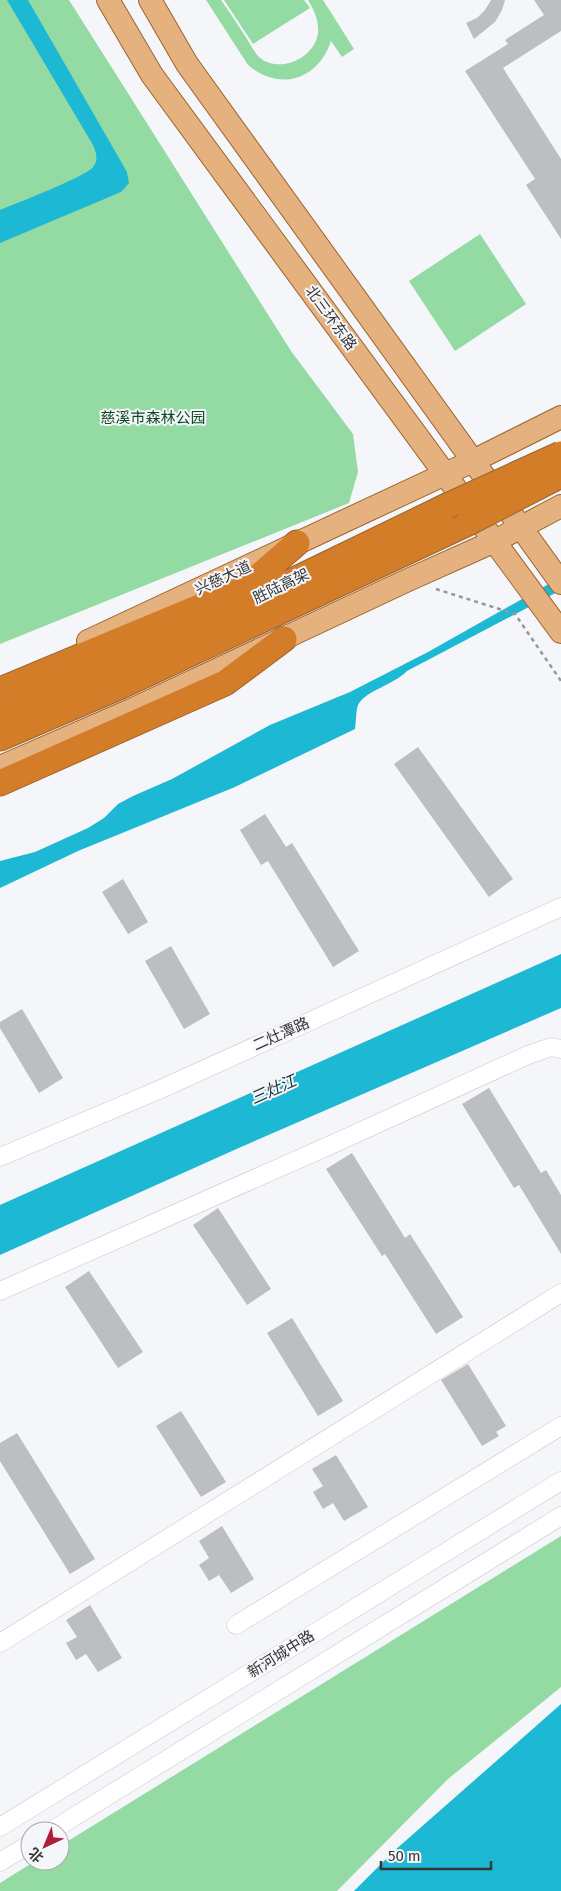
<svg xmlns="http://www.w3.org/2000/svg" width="561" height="1891" font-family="'Fira Sans','Noto Sans SC',sans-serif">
  <rect width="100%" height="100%" fill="#f5f6f9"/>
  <g fill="#93daa3">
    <path d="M0 0H69L291 351 353 434 358 472 349 503 0 644Z"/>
    <path d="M206 0H221C230 13 239 26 247 39 250 44 254 51 258 56 277 75 315 59 318 33 319 20 314 10 308 0H323L354 49 342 57 331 41C318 80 280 92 248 65Z"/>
    <path d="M224 0H304L310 8 253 44Z"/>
    <path d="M480 234 526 304 455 351 409 281Z"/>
    <path d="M561 1536V1687L448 1779 337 1891H0V1883L35 1861H60V1846Z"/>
  </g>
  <g fill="#1db8d3">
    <path d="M7 0H28L127 172 129 183 121 192 0 243V210C15 204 87 176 93 167 99 160 96 152 93 145Z"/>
    <path d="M561 577V590L407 671C394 685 366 690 358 705 356 710 356 723 355 729L235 787 78 851 0 888V861L35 852 88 828 104 818 118 804 133 796 172 779 270 725 350 692 428 652Z"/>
    <path d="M561 954V1008L241 1147 0 1255V1205Z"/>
    <path d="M561 1704V1891H354L394 1851Z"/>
  </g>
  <g fill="#bcbec1">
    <path d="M491 0H505L502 10 495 22 474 39 466 23 477 18 485 10Z"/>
    <path d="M534 0H561V31L503 68 561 159V239L526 185 535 179 465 71 508 44 505 40 544 15Z"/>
    <path d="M418 747 513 879 489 897 394 764Z"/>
    <path d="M265 814 286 847 292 843 359 951 333 967 268 861 261 865 240 830Z"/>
    <path d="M123 879 148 922 128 934 102 892Z"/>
    <path d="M171 946 210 1014 184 1029 145 961Z"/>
    <path d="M22 1009 63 1078 39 1093 0 1028V1022Z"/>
    <path d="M489 1088 541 1173 546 1170 561 1195V1254L519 1185 514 1188 462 1104Z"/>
    <path d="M352 1153 405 1238 410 1234 463 1317 436 1334 385 1254 382 1256 326 1169Z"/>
    <path d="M218 1208 271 1289 247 1305 193 1225Z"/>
    <path d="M89 1271 143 1352 118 1368 65 1287Z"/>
    <path d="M292 1318 343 1401 318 1416 267 1333Z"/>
    <path d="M468 1364 506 1426 496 1432 499 1436 482 1446 441 1380Z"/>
    <path d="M181 1411 226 1482 201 1497 156 1426Z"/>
    <path d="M17 1433 95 1559 70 1574 0 1461V1443Z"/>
    <path d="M336 1455 368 1507 344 1521 333 1503 323 1509 313 1492 323 1486 312 1469Z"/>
    <path d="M222 1526 254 1579 231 1593 219 1575 209 1581 199 1565 209 1558 199 1541Z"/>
    <path d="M90 1605 122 1658 98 1672 86 1654 76 1660 66 1643 77 1637 66 1620Z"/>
  </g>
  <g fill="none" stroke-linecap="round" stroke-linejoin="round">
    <g stroke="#c6c7ca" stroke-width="19">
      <g id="minor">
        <path d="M0 1157 161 1089 561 907"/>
        <path d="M0 1291 333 1144 528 1055 551 1047 561 1049"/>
        <path d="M236 1625 561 1426"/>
        <path d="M0 1643 561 1293"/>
        <path d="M0 1827 561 1481"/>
        <path d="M51 1831 561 1516"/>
        <path d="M0 1862 30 1844"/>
      </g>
    </g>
    <g stroke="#9c642e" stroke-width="24">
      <g id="major">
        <path d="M108 0 152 75 561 632"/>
        <path d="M150 0 187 64 561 583"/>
        <path d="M88 641 473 461 561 417"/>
        <path d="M0 767 131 710 408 580 495 541 561 506"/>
      </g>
    </g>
    <g stroke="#9c642e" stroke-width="27">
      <g id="highway">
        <path d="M0 690 245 588 297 543"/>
        <path d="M0 716 113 668 447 506"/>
        <path d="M0 738 121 686 468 523"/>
        <path d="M0 783 225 683 284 639"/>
      </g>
    </g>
    <path stroke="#959698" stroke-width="2.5" stroke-dasharray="4 4" stroke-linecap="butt" d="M436 589 515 614 561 681"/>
    <use href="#minor" stroke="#fff" stroke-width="18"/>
    <use href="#major" stroke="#e5b17f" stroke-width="22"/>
    <use href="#highway" stroke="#d37d29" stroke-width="25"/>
    <g stroke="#9c642e" stroke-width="27" stroke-linecap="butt">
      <g id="highway-bridge">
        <path d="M447 506 561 454"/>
        <path d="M468 523 561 475"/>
      </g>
    </g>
    <use href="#highway-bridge" stroke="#d37d29" stroke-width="25"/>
  </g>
  <g text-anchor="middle" stroke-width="4" stroke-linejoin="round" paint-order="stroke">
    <g font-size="15" fill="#363637" stroke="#f5f6f9">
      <text transform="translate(331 318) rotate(54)" y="5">北三环东路</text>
      <text transform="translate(223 578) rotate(-25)" y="5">兴慈大道</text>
      <text transform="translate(281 586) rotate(-26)" y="5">胜陆高架</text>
      <text transform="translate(281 1034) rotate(-24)" y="5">二灶潭路</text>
      <text transform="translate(281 1654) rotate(-32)" y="5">新河城中路</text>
    </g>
    <g font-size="15" fill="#0a4a23" stroke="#f5f6f9">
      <text x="153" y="423">慈溪市森林公园</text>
    </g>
    <g font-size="16" font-style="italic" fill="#162d32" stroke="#f5f6f9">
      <text transform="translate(273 1089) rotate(-24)" y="6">三灶江</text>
    </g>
  </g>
  <g transform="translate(45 1846) rotate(224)"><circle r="24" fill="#f5f6f9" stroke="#a9a9ab"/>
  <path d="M0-4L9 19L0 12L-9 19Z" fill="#b01c3c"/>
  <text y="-8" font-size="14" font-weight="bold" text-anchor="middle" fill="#363637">北</text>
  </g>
  <path d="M381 1861v8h110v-8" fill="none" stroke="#363637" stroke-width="2.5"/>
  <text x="388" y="1861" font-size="15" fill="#363637" stroke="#f5f6f9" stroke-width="4" paint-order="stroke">50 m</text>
</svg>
